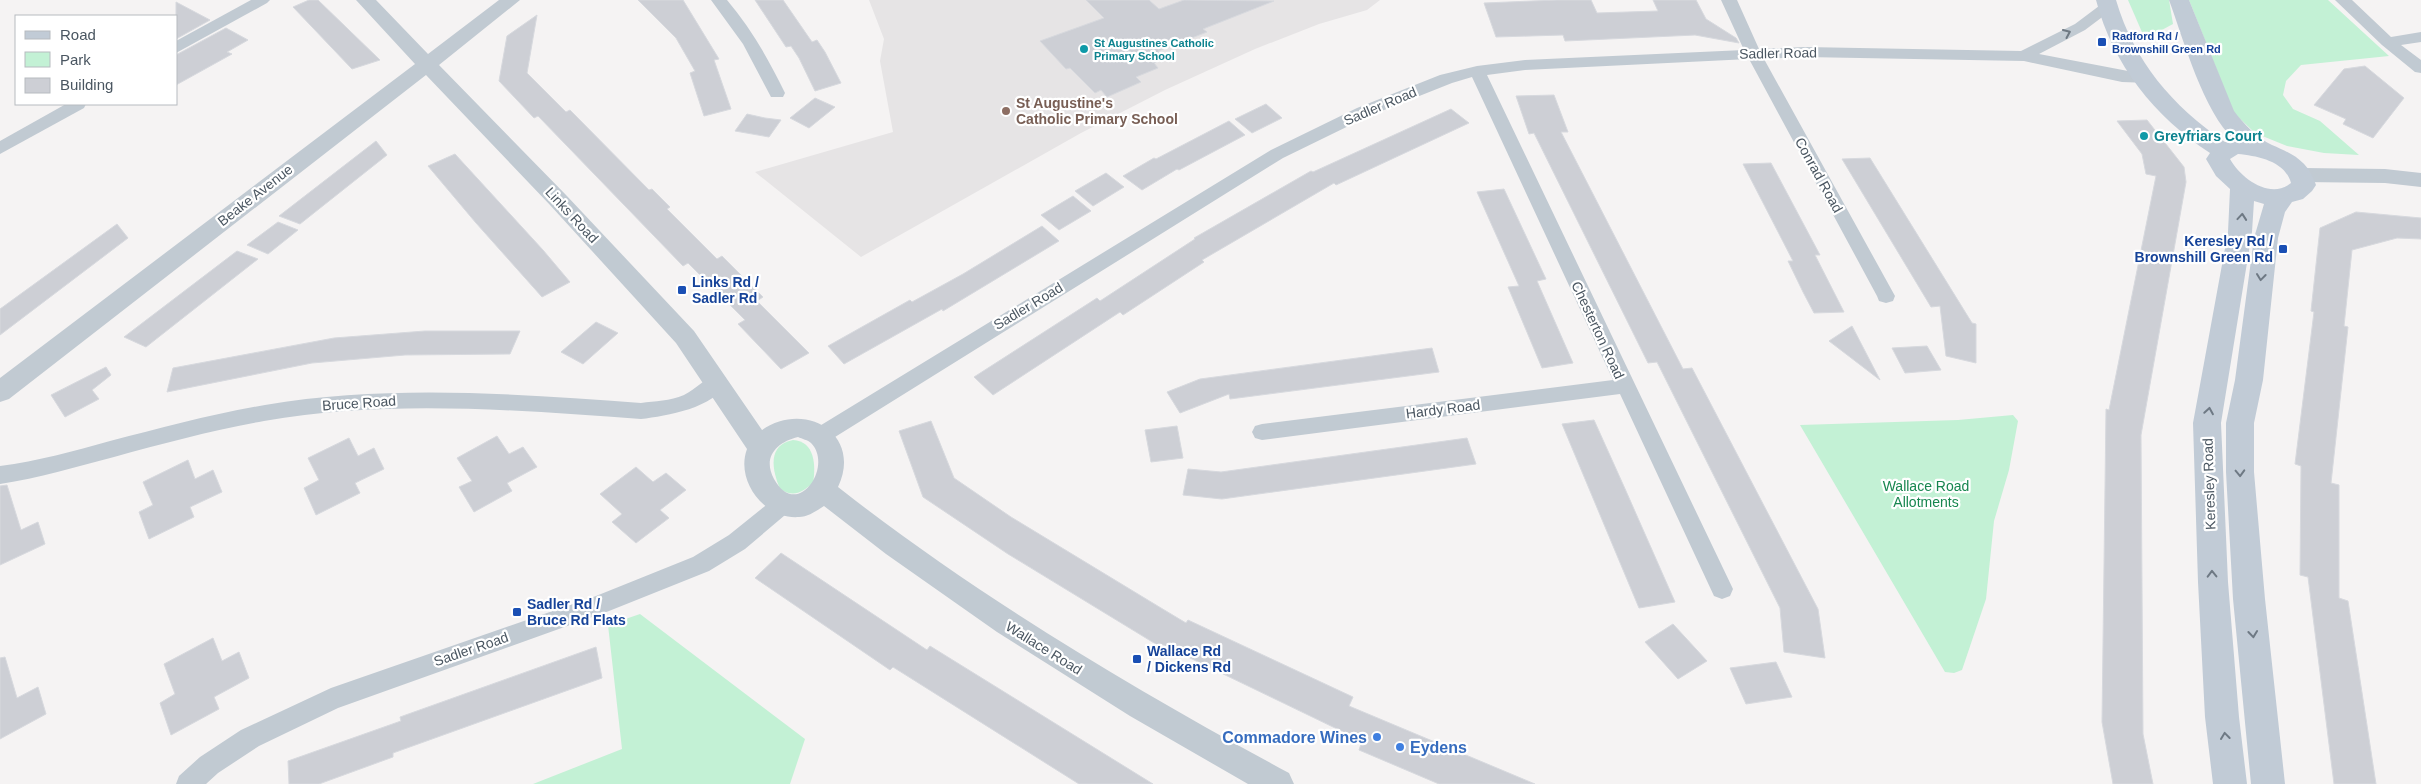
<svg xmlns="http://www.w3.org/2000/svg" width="2421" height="784" font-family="Helvetica,sans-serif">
  <rect width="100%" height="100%" fill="#f5f3f3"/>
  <path fill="#e6e4e5" d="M869 0H1380L1367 10 1319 24 1255 49 1165 90 1081 133 861 257 755 172 893 132 880 61 884 39Z"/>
  <g fill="#c3f1d5">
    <path d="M2128 0H2169L2173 24 2145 39Z"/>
    <path d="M2189 0H2328L2389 56 2301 65 2286 81 2283 95 2293 109 2320 121 2359 155 2324 153 2287 146 2255 133 2234 113Z"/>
    <path d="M2013 415 2018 421 2009 470 1994 521 1986 599 1962 670 1954 673 1945 672 1800 425 1958 420Z"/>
    <path d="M793 440C815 441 816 466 813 483 802 492 794 498 780 489 772 470 767 445 793 440Z"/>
    <path d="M640 614 805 739 790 784H533L622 749 608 625Z"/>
  </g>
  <g fill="#cdcfd5" stroke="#d7d9de">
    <path d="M309 0H318L380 60 352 69 293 7Z"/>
    <path d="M638 0H683L719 59 714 60 731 109 704 116 690 73 695 71 676 38Z"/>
    <path d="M755 0H783L812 42 817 40 825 52 841 83 815 91 799 58 791 46 786 47Z"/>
    <path d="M1086 0H1149L1159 9 1184 0 1274 1 1203 29 1207 32 1158 51 1165 59 1154 63 1158 68 1136 77 1141 82 1107 97 1101 90 1095 93 1070 68 1066 69 1040 41 1104 18Z"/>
    <path d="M1557 0H1591L1597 13 1658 11 1653 0H1696L1706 19 1736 38 1739 43 1695 35 1565 41 1563 35 1496 37 1484 3Z"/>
    <path d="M176 2 210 20 176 39Z"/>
    <path d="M537 15 527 73 566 112 570 110 649 190 652 189 670 207 667 209 717 259 722 256 763 297 757 301 809 353 781 369 738 324 745 320 688 263 683 266 538 116 534 118 499 81 507 36Z"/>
    <path d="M226 28 248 40 227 52 232 54 176 85V55Z"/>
    <path d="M2365 66 2404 98 2373 138 2343 124 2346 119 2314 105 2344 69Z"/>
    <path d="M1554 95 1568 132H1561L1594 196 1683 369 1692 368 1818 609 1825 658 1784 652 1780 608 1657 362 1648 363 1534 133 1529 134 1516 96Z"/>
    <path d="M815 98 835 107 809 128 790 118Z"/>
    <path d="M1266 104 1282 118 1252 133 1235 119Z"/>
    <path d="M1451 109 1469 123 1336 185 1334 183 1202 260 1204 262 1123 315 1120 312 993 395 974 377 1097 298 1100 301 1195 239 1194 238 1311 171 1313 172Z"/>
    <path d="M747 114 765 118 781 120 769 137 735 131Z"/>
    <path d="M2147 120 2184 167 2186 182 2141 435 2143 734 2153 784H2113L2102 722 2106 409 2109 410 2116 375 2156 176 2146 174 2142 154 2117 121Z"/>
    <path d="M1229 121 1245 135 1179 170 1177 169 1142 190 1123 176 1154 158 1156 159Z"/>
    <path d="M376 141 387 155 300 224 279 216Z"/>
    <path d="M455 154 543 250 570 282 542 297 476 223 428 166Z"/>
    <path d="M1870 158 1972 323 1976 324V363L1946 356 1940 306 1931 307 1842 159Z"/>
    <path d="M1771 163 1820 255H1815L1844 312 1814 313 1803 292 1788 261H1793L1743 164Z"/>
    <path d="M1106 173 1124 187 1093 206 1075 191Z"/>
    <path d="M1504 189 1546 279 1537 281 1573 363 1542 368 1508 287 1519 286 1477 192Z"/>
    <path d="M1073 196 1091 211 1059 230 1041 215Z"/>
    <path d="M2356 212 2421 218V239L2397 238 2352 250 2344 326 2348 327 2331 483 2339 485V598L2348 601 2376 784H2334L2308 577 2300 575 2301 466 2295 464 2314 312 2311 311 2320 228Z"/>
    <path d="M278 222 298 230 268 254 247 245Z"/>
    <path d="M117 224 128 238 0 335V309Z"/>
    <path d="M1042 226 1059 241 943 311 942 309 844 364 828 346 910 300 912 302 963 274Z"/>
    <path d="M237 251 258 259 146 347 124 337Z"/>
    <path d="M596 322 618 333 583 364 561 352Z"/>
    <path d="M1852 326 1880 380 1829 341Z"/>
    <path d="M425 331H520L510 354 405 355 312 363 167 392 173 368 334 338Z"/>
    <path d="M1927 346 1941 370 1905 373 1892 348Z"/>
    <path d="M1432 348 1439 372 1230 399 1229 394 1180 413 1167 392 1200 379Z"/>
    <path d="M106 367 111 375 92 390 99 399 65 417 51 395Z"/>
    <path d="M1594 420 1626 491 1675 602 1639 608 1562 424Z"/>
    <path d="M931 421 954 478 1011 517 1161 608 1186 623 1188 620 1353 697 1349 706 1535 784H1439L1359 750 1362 741 1161 644 1159 646 1008 554 923 497 899 431Z"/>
    <path d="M1177 426 1183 458 1151 462 1145 430Z"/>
    <path d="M497 436 509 454 523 447 537 467 507 483 512 491 474 512 459 487 472 481 457 458Z"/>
    <path d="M349 438 358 456 374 448 384 469 355 483 360 493 316 515 304 488 319 480 308 458Z"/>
    <path d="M1467 438 1476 464 1222 499 1183 495 1188 469 1221 472Z"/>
    <path d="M188 460 195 479 213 470 222 492 190 507 194 517 149 539 139 512 153 505 143 482Z"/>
    <path d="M636 467 653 482 666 473 686 490 660 510 669 518 636 543 612 522 622 514 600 494Z"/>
    <path d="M7 485 21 530 38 522 45 544 0 565V486Z"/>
    <path d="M781 553 927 650 930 646 1153 784H1079L893 667 890 670 755 578Z"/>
    <path d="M1673 624 1707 661 1678 679 1645 642Z"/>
    <path d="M213 638 222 661 239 652 249 678 214 697 219 709 171 735 160 703 175 694 164 664Z"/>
    <path d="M596 647 602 678 393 753V757L319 784H289L288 761 401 721 400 717Z"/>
    <path d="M5 657 17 698 38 687 46 714 0 739V658Z"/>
    <path d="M1776 662 1792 697 1746 704 1730 668Z"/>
  </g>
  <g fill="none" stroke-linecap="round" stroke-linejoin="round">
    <g fill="#c1cad2" fill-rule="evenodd">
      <path d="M251 0H270L267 3 176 53V41Z"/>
      <path d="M711 0H727C751 28 769 60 785 93L783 97H771L743 44Z"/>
      <path d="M1721 0H1737L1759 49 1805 47 2021 51 2075 24 2103 3 2108 1 2116 6 2113 9 2085 30 2039 54 2149 75 2151 79 2149 83 2122 82 2024 61 1805 57 1764 59 1895 296 1893 301 1886 303 1879 301 1877 296 1749 59 1525 70 1487 75 1733 589 1730 596 1722 599 1714 596 1620 394 1262 440 1255 438 1252 432 1255 426 1262 424 1613 380 1472 77 1452 83 1369 116 1283 158 827 442 820 444 813 442 810 436 813 430 1271 150 1357 108 1440 75 1477 66 1525 60 1744 50Z"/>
      <path d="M2335 0H2352L2391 37 2421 32V42L2401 45 2421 60V73L2415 72 2382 45Z"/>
      <path d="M66 104H86L84 108 0 154V141Z"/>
      <path d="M718 374 725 377 728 382C714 408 667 416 641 419 515 410 389 399 264 421 214 430 164 443 114 457 76 467 39 478 0 484V466C38 461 74 451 110 441 161 428 212 414 265 405 390 384 515 394 641 403 655 401 670 401 684 395 696 389 705 378 718 374Z"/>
      <path d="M783 495 791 498 794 504 791 510 745 549 709 571 609 611 338 708 259 746 218 773 206 784H176L179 776 200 757 241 730 331 688 596 596 693 557 729 535 775 498Z"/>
    </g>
    <g fill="#c1cad2" fill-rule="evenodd">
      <path d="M356 0H376L428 54 499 0H520L439 65 566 195 694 331 762 430C805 400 863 434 838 487L856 501C992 605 1139 692 1289 773L1294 784H1248L1130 716 997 632 886 554 824 506C816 511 808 517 799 517 765 520 735 481 747 449L676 343 550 205 426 75 9 399 0 402V378L415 64ZM798 437C802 439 808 440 811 443 834 466 797 521 774 479 762 457 777 442 798 437Z"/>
      <path d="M2303 168 2385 169 2421 173V187L2385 183 2303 182 2295 180 2292 175 2295 170Z"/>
    </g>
    <path fill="#c1cbd6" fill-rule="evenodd" d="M2096 0H2116C2134 61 2172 106 2225 142L2234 139C2204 114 2183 38 2169 0H2189L2234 111C2243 123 2258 139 2272 145 2293 154 2308 161 2316 185L2312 191 2303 199 2292 202 2285 212 2278 238 2263 380 2254 423V472L2265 599 2285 784H2251L2233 599 2226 472V423L2235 380 2254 238 2264 204 2254 201 2252 232 2221 423 2228 582 2239 717 2247 784H2213L2205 717 2198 582 2193 423 2228 232 2230 189 2216 176 2206 159 2210 153C2154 116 2113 65 2096 0ZM2238 154C2258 156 2285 161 2291 183 2271 200 2241 179 2230 159Z"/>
  </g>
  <defs><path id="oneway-chevron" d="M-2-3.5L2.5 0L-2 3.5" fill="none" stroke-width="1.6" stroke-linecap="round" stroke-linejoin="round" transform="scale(1.25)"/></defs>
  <use stroke="#6e7983" href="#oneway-chevron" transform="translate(2067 33) rotate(-24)"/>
  <g stroke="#6e7984">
    <use href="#oneway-chevron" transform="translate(2242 217) rotate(-85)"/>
    <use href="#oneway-chevron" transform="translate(2261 277) rotate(97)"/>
    <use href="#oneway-chevron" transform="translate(2209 411) rotate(-81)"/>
    <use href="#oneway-chevron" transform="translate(2240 473) rotate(88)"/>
    <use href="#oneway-chevron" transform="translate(2212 574) rotate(-91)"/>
    <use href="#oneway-chevron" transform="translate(2253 634) rotate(84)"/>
    <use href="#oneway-chevron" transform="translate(2225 736) rotate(-97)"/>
  </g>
  <g fill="#1a4fb4" stroke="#fff" stroke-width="2">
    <rect x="2097" y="37" width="10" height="10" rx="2.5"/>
    <rect x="2278" y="244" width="10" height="10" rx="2.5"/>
    <rect x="677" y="285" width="10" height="10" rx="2.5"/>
    <rect x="512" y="607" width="10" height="10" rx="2.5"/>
    <rect x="1132" y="654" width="10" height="10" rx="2.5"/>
  </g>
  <g fill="#0f9aa8" stroke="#fff" stroke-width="2">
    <circle cx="1084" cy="49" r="5"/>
    <circle cx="2144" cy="136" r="5"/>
  </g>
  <circle fill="#8d6e63" stroke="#fff" stroke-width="2" cx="1006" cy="111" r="5"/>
  <g fill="#3f7fe0" stroke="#fff" stroke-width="2">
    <circle cx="1377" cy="737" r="5"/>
    <circle cx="1400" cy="747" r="5"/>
  </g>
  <g text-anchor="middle" stroke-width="4.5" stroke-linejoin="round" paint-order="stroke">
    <g font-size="11" font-weight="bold" fill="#164399" stroke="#fff" text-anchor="start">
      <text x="2112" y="40">Radford Rd /<tspan x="2112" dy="13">Brownshill Green Rd</tspan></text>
    </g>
    <g font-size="11" font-weight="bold" fill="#0d838f" stroke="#fff" text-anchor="start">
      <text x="1094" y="47">St Augustines Catholic<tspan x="1094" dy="13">Primary School</tspan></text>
    </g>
    <g font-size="14" fill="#4a5661" stroke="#fff">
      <text transform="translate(1778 53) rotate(-1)" y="5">Sadler Road</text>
      <text transform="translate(1380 106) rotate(-23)" y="5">Sadler Road</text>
      <text transform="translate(1819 175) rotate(61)" y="5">Conrad Road</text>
      <text transform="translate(255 195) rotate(-38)" y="5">Beake Avenue</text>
      <text transform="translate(572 215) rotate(47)" y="5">Links Road</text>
      <text transform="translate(1028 306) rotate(-31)" y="5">Sadler Road</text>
      <text transform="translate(1598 330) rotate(65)" y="5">Chesterton Road</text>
      <text transform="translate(359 403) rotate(-4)" y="5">Bruce Road</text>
      <text transform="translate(1443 409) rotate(-7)" y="5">Hardy Road</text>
      <text transform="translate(2209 484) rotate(-92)" y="5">Keresley Road</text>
      <text transform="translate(1044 648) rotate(32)" y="5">Wallace Road</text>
      <text transform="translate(471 649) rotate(-19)" y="5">Sadler Road</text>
    </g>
    <g font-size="14" font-weight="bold" fill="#785e54" stroke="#fff" text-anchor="start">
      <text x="1016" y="108">St Augustine's<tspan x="1016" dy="16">Catholic Primary School</tspan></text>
    </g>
    <g font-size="14" font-weight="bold" fill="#0d838f" stroke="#fff" text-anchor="start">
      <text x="2154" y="141">Greyfriars Court</text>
    </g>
    <g font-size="14" font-weight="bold" fill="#164399" stroke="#fff" text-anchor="start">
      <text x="2273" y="246" text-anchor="end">Keresley Rd /<tspan x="2273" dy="16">Brownshill Green Rd</tspan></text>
      <text x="692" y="287">Links Rd /<tspan x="692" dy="16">Sadler Rd</tspan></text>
      <text x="527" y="609">Sadler Rd /<tspan x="527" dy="16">Bruce Rd Flats</tspan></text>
      <text x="1147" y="656">Wallace Rd<tspan x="1147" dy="16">/ Dickens Rd</tspan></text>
    </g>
    <g font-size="14" fill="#17864f" stroke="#fff">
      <text x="1926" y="491">Wallace Road<tspan x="1926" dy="16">Allotments</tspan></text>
    </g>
    <g font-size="16" font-weight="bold" fill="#366cbe" stroke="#fff" text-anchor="end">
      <text x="1367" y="743">Commadore Wines</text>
      <text x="1410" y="753" text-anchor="start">Eydens</text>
    </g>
  </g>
  <rect x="15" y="15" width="162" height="90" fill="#ffffff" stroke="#b7bbc0"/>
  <rect x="25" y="31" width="25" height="8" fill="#c1cbd6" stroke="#b7bbc0"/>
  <text x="60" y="40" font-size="15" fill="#4a5661">Road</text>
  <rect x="25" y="52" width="25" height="15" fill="#c3f1d5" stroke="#b7bbc0"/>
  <text x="60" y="65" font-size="15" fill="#4a5661">Park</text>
  <rect x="25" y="78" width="25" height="15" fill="#cdcfd5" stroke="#b7bbc0"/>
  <text x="60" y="90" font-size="15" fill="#4a5661">Building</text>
</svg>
